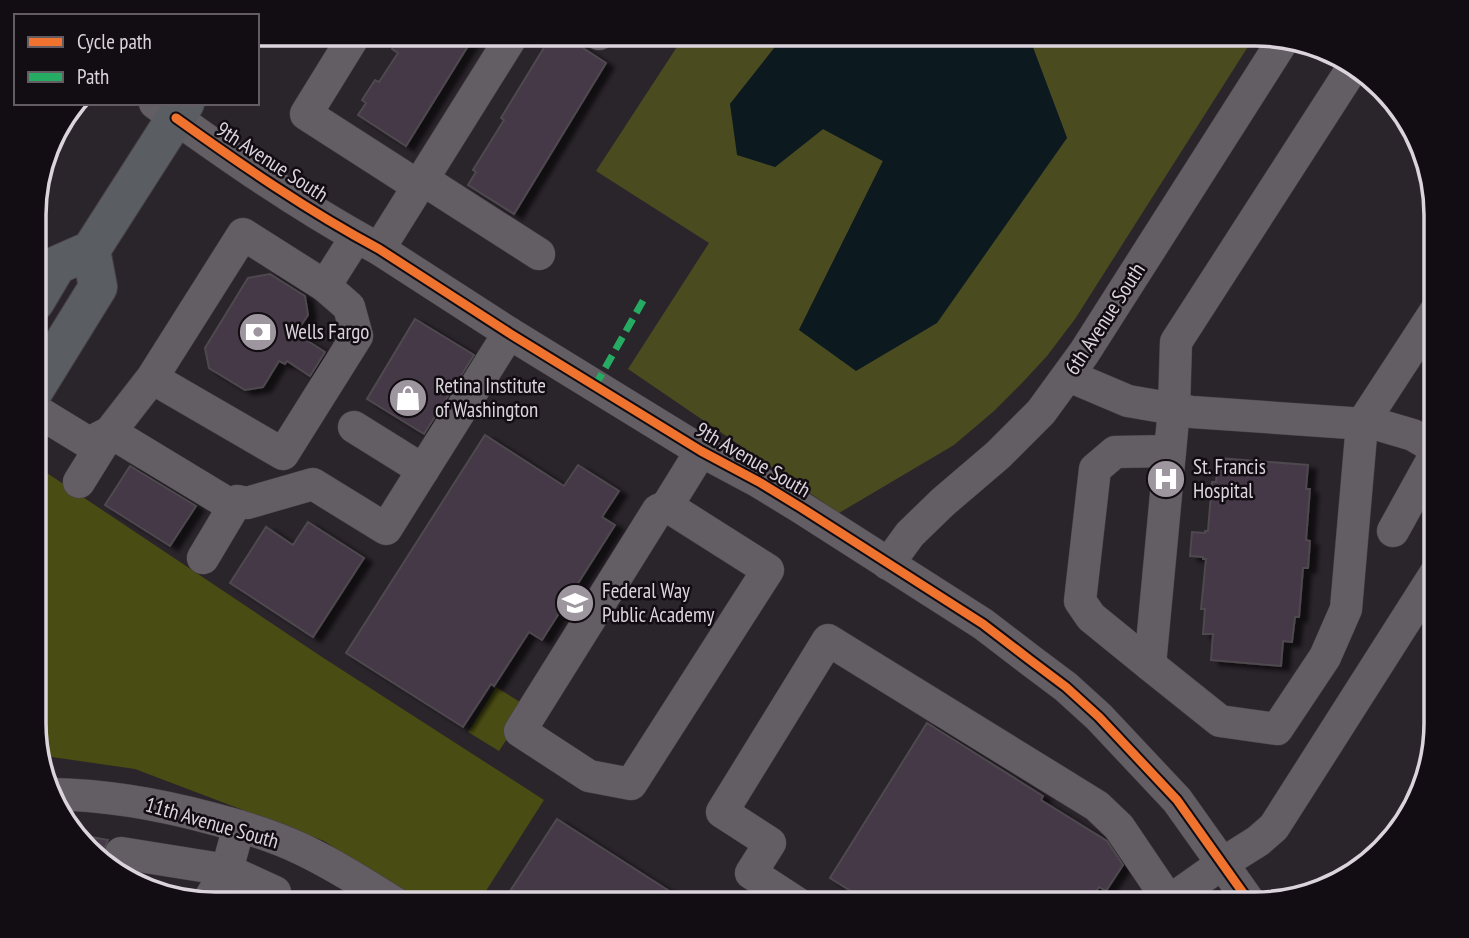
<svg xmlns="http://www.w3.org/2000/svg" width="1469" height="938" font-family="'PT Sans Narrow',sans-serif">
  <defs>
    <filter id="shadow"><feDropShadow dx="8" dy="4.5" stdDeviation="2" flood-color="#0009"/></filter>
  </defs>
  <rect width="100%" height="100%" fill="#2a242b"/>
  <g fill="#4a4d13">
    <path d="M35 465 322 657 544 800 477 905H422L324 841 135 769 38 755 35 746Z"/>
    <path d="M496 687 528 707 499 751 468 732Z"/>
  </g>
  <path fill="#4a4c20" d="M686 33H786L730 104 775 167 823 129 883 161 799 330 1067 138 1028 35 1026 33 1256 34 1075 319 1047 356 1022 383 994 411 954 445 839 513 628 369 709 243 596 171Z"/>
  <path fill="#0c1a20" d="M786 33H1026L1028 34 1067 138 937 323 856 371 799 330 883 161 823 129 775 167 737 155 730 104Z"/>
  <g fill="#453747" stroke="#4e494f" stroke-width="2" filter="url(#shadow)">
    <path d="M402 33H476L406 146 358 115 366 103 362 100 375 80 379 82 398 53 392 49Z"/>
    <path d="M553 33H560L606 63 514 214 468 185 476 172 473 170 504 120 501 118Z"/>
    <path d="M270 274 305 296 308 315 298 330 305 334 303 338 325 352 310 376 287 361 285 364 279 361 263 387 245 390 209 368 205 348 248 278Z"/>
    <path d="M415 319 474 355 424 434 367 399Z"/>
    <path d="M485 435 564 486 578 465 619 491 602 517 615 525 542 640 529 632 494 686 491 684 463 727 346 653Z"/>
    <path d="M1218 458 1308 465 1306 489H1310L1306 540 1310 541 1308 568H1303L1299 617H1295L1292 642 1283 641 1281 666 1211 660 1213 634H1203L1205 609H1201L1206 559H1203V557L1190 556 1192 532 1205 533V531H1208L1212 482H1216Z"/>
    <path d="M130 466 196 506 170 546 105 505Z"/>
    <path d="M308 522 364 558 313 637 230 583 266 527 293 545Z"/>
    <path d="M927 723 1043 796 1041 800 1107 841 1123 865 1106 891 1099 887 1088 904 873 905 830 878Z"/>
    <path d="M557 819 691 905H501Z"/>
    <path d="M74 834 108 840 103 851 106 866Z"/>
  </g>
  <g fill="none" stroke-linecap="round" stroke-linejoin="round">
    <g stroke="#474147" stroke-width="33">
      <g id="minor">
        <path d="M356 33 306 114 418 186"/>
        <path d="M599 34V33"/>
        <path d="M1355 64 1176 342 1174 409 1150 665 1220 721 1277 729 1325 657 1346 609 1362 424 1435 312"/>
        <path d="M155 103C227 155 301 207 379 249L509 333 701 451 759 482 800 507 983 624 1030 660 1066 687 1099 717 1177 800 1251 904"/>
        <path d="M422 179 539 254"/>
        <path d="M379 249 514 33"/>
        <path d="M325 286 356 237"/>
        <path d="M1069 376 1128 401 1192 412 1379 425 1413 435 1435 448"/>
        <path d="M35 410 89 443 110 432 152 378 243 234 325 286 349 307 357 336 283 454 152 378"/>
        <path d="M354 427 423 470"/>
        <path d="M79 482 110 432 234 507"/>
        <path d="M667 506 768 570 631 784 589 776 520 731 658 510 667 506 701 451"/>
        <path d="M1393 531 1435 455"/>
        <path d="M203 558 237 501 247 503 313 484 386 529 509 333"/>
        <path d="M888 564 910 534 943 502 998 455 1041 412 1084 353 1282 42"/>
        <path d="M1150 665 1091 617 1080 601 1095 469 1115 452 1170 451"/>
        <path d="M52 794C106 795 158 804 210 818 241 826 272 835 301 849 335 865 366 885 398 905"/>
        <path d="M121 853 227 870 239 826"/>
        <path d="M207 903 227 870 275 892"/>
        <path d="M1165 904 1223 863 1258 841 1274 827 1435 574"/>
        <path d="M800 905 751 873 770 843 722 812 828 640 1097 806 1119 827 1171 904"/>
      </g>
    </g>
    <g stroke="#474147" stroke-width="40">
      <g id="major">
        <path d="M35 302 57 265 91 250 185 103"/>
        <path d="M35 389 98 287 91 250"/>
      </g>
    </g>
    <use href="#minor" stroke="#635e63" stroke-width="32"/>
    <use href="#major" stroke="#5a5d61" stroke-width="38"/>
    <path stroke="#26ab63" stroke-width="7" stroke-dasharray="14 7" stroke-linecap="butt" d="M595 386 644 299"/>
    <g stroke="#120d12" stroke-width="13">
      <path id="cycleway" d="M176 118C240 164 308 211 379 249L509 333 701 451 759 482 800 507 983 624 1030 660 1066 687 1099 717 1177 800 1251 904"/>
    </g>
    <use href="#cycleway" stroke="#ef722f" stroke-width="9"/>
  </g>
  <defs>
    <g id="bank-disc" transform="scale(2.0125)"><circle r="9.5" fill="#9e969f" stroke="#120d12"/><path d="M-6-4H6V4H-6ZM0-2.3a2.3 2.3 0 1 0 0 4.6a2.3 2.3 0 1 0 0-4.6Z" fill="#fff"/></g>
    <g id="shop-disc" transform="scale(2.0125)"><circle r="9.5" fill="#9e969f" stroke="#120d12"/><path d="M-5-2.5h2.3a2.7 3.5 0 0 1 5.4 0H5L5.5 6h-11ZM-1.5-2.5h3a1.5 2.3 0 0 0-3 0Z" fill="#fff"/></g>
    <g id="hospital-disc" transform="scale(2.0125)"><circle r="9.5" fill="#9e969f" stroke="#120d12"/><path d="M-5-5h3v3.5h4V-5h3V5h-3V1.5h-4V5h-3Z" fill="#fff"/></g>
    <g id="school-disc" transform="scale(2.0125)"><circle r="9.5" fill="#9e969f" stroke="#120d12"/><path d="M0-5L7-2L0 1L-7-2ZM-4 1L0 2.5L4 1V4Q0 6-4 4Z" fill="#fff"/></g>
  </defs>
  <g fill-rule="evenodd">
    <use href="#bank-disc" x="258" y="332"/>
    <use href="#shop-disc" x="408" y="398"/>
    <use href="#hospital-disc" x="1166" y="479"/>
    <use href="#school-disc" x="575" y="603"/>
  </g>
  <g text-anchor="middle" stroke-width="5" stroke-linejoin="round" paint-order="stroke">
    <g font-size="21" fill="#dcd4dd" stroke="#120d12">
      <text transform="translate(272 162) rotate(33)" y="7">9th Avenue South</text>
      <text transform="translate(1105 319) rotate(-57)" y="7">6th Avenue South</text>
      <text transform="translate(753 460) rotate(30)" y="7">9th Avenue South</text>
      <text transform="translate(212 823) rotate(16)" y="7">11th Avenue South</text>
    </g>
    <g font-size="21" fill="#dcd4dd" stroke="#120d12" text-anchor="start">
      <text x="285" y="339">Wells Fargo</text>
      <text x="435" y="393">Retina Institute<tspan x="435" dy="24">of Washington</tspan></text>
      <text x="1193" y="474">St. Francis<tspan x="1193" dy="24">Hospital</tspan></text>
      <text x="602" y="598">Federal Way<tspan x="602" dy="24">Public Academy</tspan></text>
    </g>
  </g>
  <path d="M0 0H1469V938H0ZM215 46H1255A169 169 0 0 1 1424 215V723A169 169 0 0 1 1255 892H215A169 169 0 0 1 46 723V215A169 169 0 0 1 215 46Z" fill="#120d12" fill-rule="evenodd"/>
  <path fill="none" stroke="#dcd4dd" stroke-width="3.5" d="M215 46H1255A169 169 0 0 1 1424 215V723A169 169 0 0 1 1255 892H215A169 169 0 0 1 46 723V215A169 169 0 0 1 215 46Z"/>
  <rect x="14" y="14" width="245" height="91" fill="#120d12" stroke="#635d63" stroke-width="2"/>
  <rect x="28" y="37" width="35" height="10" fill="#ef722f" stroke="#635d63" stroke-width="2"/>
  <text x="77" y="49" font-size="21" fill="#dcd4dd">Cycle path</text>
  <rect x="28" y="72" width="35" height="10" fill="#26ab63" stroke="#635d63" stroke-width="2"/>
  <text x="77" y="84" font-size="21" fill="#dcd4dd">Path</text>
</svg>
